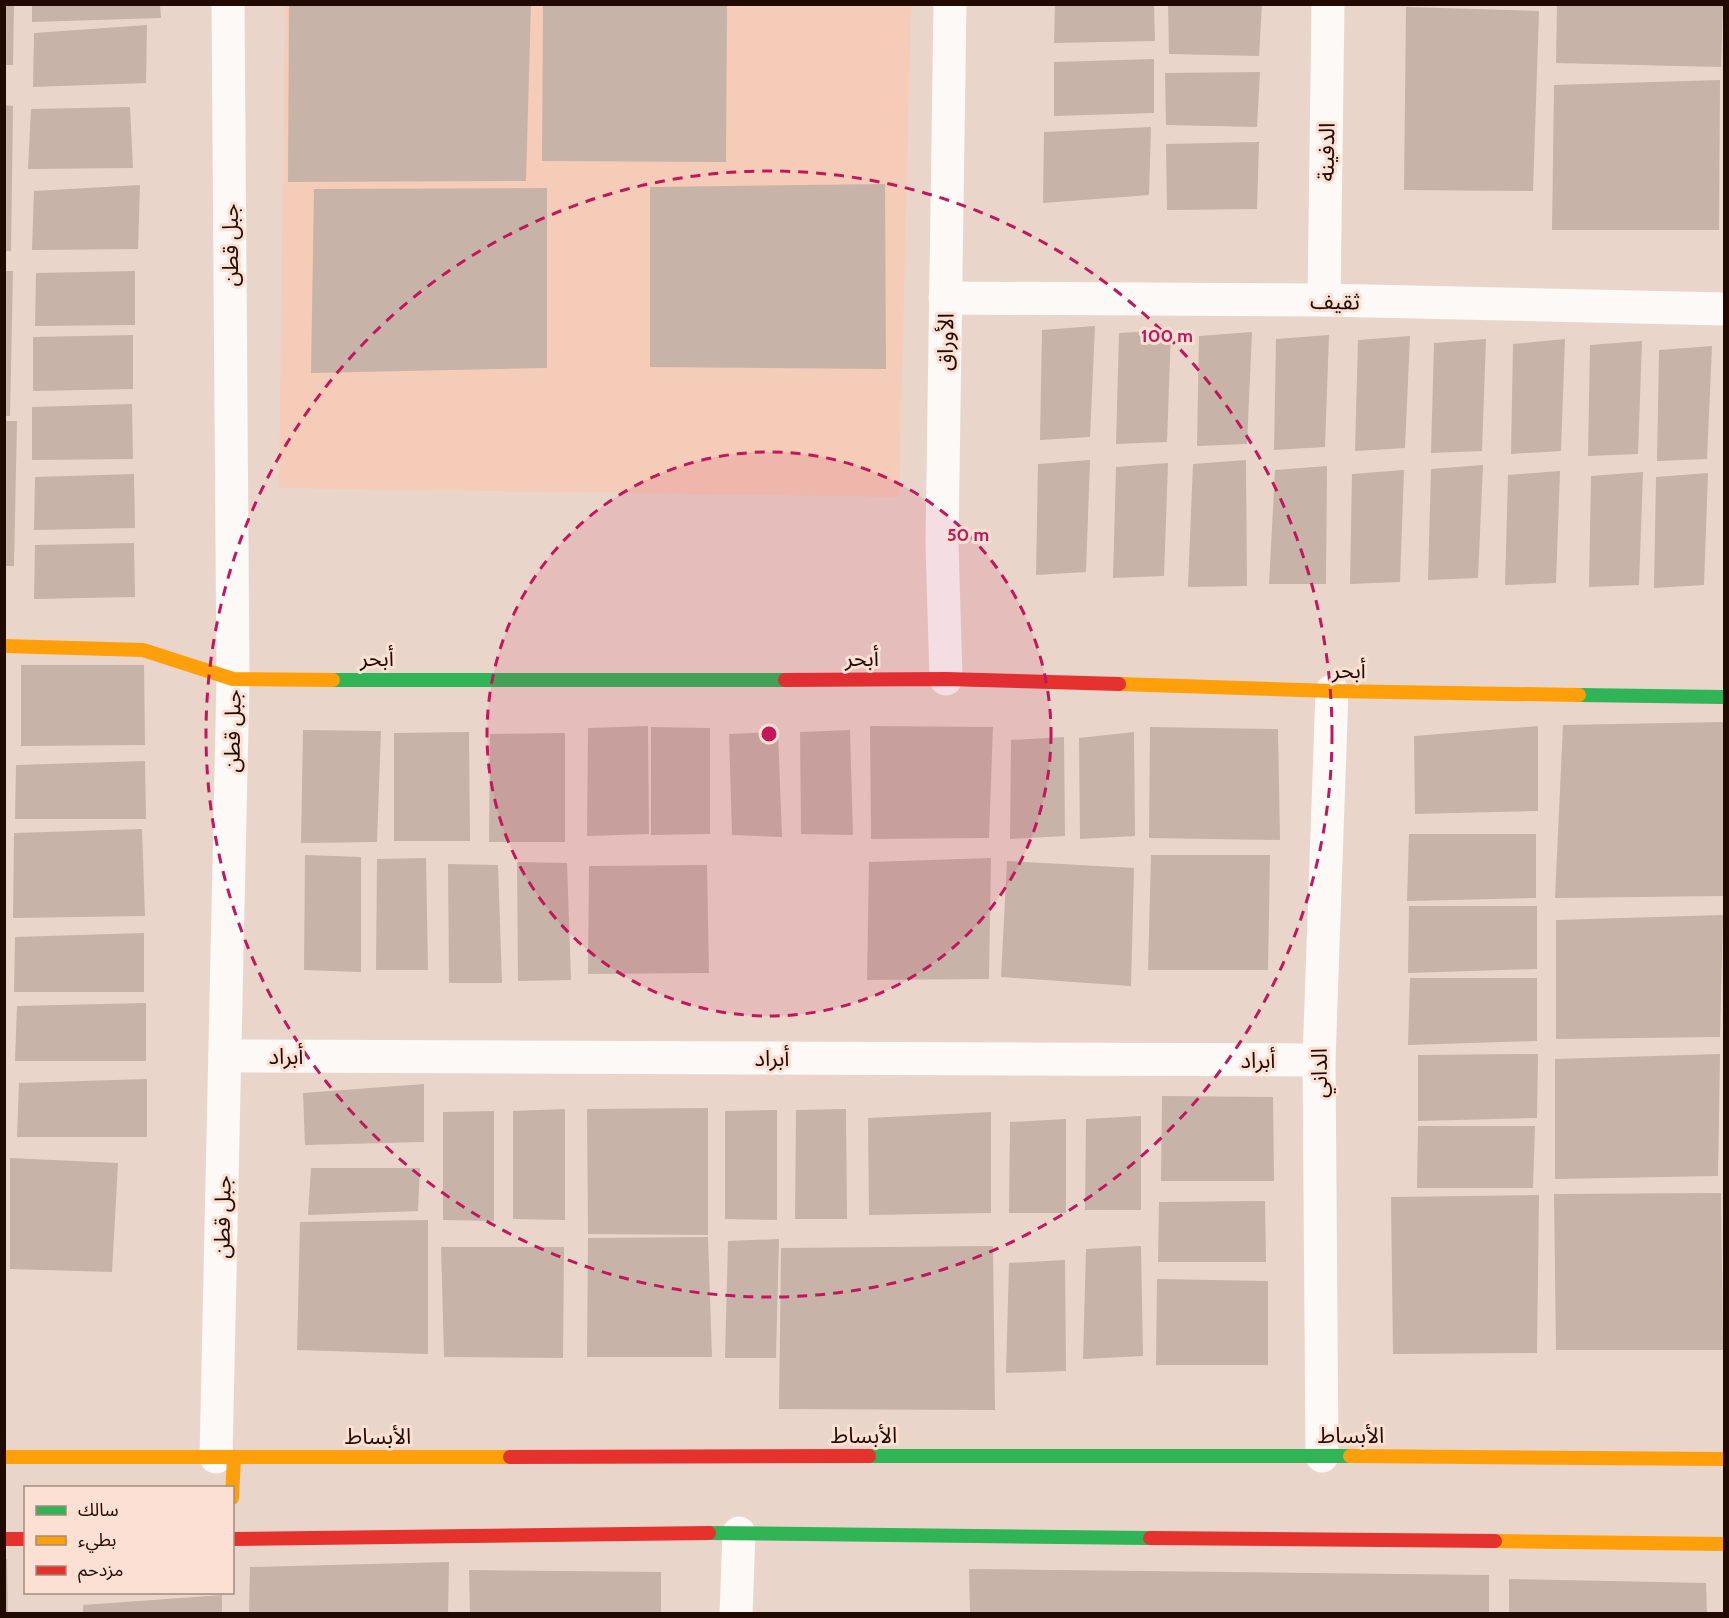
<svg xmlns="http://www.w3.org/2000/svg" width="1729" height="1618" font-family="Cabin,'Noto Sans Arabic',sans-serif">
  <rect width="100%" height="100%" fill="#ead5ca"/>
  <path fill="#f5ccb7" d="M285 5H911L899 497 279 488Z"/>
  <g fill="#c8b3a8">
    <path d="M4 4H14L13 65H4Z"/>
    <path d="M32 4H160L161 18 32 22Z"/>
    <path d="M289 4H531L526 181 288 182Z"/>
    <path d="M543 4H727L726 162 542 161Z"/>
    <path d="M1055 4H1154L1155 41 1054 43Z"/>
    <path d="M1168 4H1262L1259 56 1169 54Z"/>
    <path d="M1557 4H1723L1721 67 1556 63Z"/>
    <path d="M1406 7 1539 11 1533 191 1404 190Z"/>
    <path d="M147 25 146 83 33 87 34 33Z"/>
    <path d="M1154 59V113L1054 116V62Z"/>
    <path d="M1260 72 1257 127 1166 125 1165 73Z"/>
    <path d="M1720 80 1719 230H1552L1554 85Z"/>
    <path d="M4 105 13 106 11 251H4Z"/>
    <path d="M130 107 133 168 28 169 31 109Z"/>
    <path d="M1151 127 1149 195 1043 203 1044 132Z"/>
    <path d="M1259 142 1257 209 1167 210 1166 144Z"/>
    <path d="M885 184 886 369 650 367V187Z"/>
    <path d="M140 185 138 249 32 250 34 191Z"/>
    <path d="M547 188V368L311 373 314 189Z"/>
    <path d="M4 271H13L10 416H4Z"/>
    <path d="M135 271V325L35 326 36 273Z"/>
    <path d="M1095 326 1090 437 1040 440 1042 330Z"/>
    <path d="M1171 330 1167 442 1116 444 1119 333Z"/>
    <path d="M1252 332 1247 444 1197 446 1199 336Z"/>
    <path d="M133 335V389L33 391V337Z"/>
    <path d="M1329 335 1325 447 1274 450 1276 339Z"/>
    <path d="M1410 336 1405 448 1355 451 1358 340Z"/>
    <path d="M1486 339 1482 451 1431 453 1434 343Z"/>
    <path d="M1565 339 1561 451 1511 454 1513 344Z"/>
    <path d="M1642 341 1638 454 1588 456 1590 345Z"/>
    <path d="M1712 346 1707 459 1657 461 1659 350Z"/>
    <path d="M132 404 133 459 32 460V407Z"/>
    <path d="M4 421H17L14 566H4Z"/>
    <path d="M1090 460 1086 572 1036 575 1038 464Z"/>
    <path d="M1246 460 1247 586 1188 587 1193 464Z"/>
    <path d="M1168 463 1164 576 1113 578 1116 467Z"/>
    <path d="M1483 465 1478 578 1428 580 1431 469Z"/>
    <path d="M1327 466 1326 584H1269L1275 470Z"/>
    <path d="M1404 470 1400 582 1350 584 1352 474Z"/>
    <path d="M1560 471 1556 583 1505 585 1508 475Z"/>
    <path d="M1643 472 1639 585 1589 587 1591 476Z"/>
    <path d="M1708 473 1704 585 1654 588 1656 477Z"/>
    <path d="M134 474 135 528 34 530 35 477Z"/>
    <path d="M134 543 135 597 34 599 35 545Z"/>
    <path d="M21 665H144L145 745 21 746Z"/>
    <path d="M1724 722V896L1555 898 1563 725Z"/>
    <path d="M648 726 649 834 587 836 588 728Z"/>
    <path d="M870 726 993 727 989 838 871 839Z"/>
    <path d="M1538 726V811L1415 814 1414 736Z"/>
    <path d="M651 727 710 728V834L651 835Z"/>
    <path d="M1150 727 1278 729 1280 840 1149 838Z"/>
    <path d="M303 730 381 731 377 842 301 843Z"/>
    <path d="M850 730 853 835 801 834 800 732Z"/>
    <path d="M469 732 470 841H394V733Z"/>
    <path d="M778 732 782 837 732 835 729 734Z"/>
    <path d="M1134 732 1135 836 1080 839 1079 738Z"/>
    <path d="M565 733V842H489L490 734Z"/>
    <path d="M1064 737 1065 836 1010 839 1011 740Z"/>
    <path d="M145 761 146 819H15L16 765Z"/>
    <path d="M142 829 145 916 13 918 14 833Z"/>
    <path d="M1409 834H1536V898L1407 901Z"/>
    <path d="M305 855 361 857V972L304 970Z"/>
    <path d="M1151 855H1270L1268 970H1148Z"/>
    <path d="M426 858 428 970H376L377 859Z"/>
    <path d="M991 858 989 979 867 980 869 862Z"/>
    <path d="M1007 861 1134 868 1131 986 1001 977Z"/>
    <path d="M517 862 567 863 571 980 518 981Z"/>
    <path d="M448 864 498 865 502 983H449Z"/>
    <path d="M707 865 709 973 588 974 589 866Z"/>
    <path d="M1409 906H1537V969L1408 973Z"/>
    <path d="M1723 915 1720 1037 1556 1039V920Z"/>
    <path d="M144 933V992H14L15 937Z"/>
    <path d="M1410 978H1537V1041L1408 1045Z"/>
    <path d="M146 1003V1061H15L17 1006Z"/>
    <path d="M1538 1054 1537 1118 1418 1121V1055Z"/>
    <path d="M1720 1054 1718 1176 1555 1179V1059Z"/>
    <path d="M147 1079V1137H17L19 1083Z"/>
    <path d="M424 1084V1142L305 1145 303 1093Z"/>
    <path d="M1162 1096 1273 1097 1274 1181H1161Z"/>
    <path d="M708 1108V1235L588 1234 587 1109Z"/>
    <path d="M565 1109V1220L513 1219V1111Z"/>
    <path d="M846 1109 847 1219H795L796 1110Z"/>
    <path d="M777 1110V1220L725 1219V1111Z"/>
    <path d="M494 1111V1221L443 1220V1112Z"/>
    <path d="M991 1112V1213L869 1215 868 1118Z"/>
    <path d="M1141 1116V1210H1085L1086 1119Z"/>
    <path d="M1066 1119V1213H1009L1010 1122Z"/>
    <path d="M1418 1126H1535L1533 1188H1417Z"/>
    <path d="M10 1158 118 1163 112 1272 10 1269Z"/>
    <path d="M311 1168H420L418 1211 308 1215Z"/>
    <path d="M1721 1193 1723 1350H1556L1554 1194Z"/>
    <path d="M1539 1195 1537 1353 1393 1354 1391 1197Z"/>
    <path d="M1265 1201 1266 1262H1158L1159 1202Z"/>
    <path d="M428 1220V1354L297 1350 300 1222Z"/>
    <path d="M708 1237 712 1357H587L588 1238Z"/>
    <path d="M779 1239 776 1358H725L728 1241Z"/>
    <path d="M993 1246 995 1410 779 1409 781 1248Z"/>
    <path d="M1141 1246 1143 1356 1083 1359 1086 1249Z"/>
    <path d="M441 1247H564L563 1358 444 1357Z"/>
    <path d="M1065 1260 1066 1371 1006 1373 1009 1263Z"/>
    <path d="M1157 1279 1268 1281V1365H1156Z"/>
    <path d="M4 1559H7L8 1614H4Z"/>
    <path d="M449 1562 448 1614H249L250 1567Z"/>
    <path d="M969 1569 1489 1575V1614H970Z"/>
    <path d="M469 1570 661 1572V1614H470Z"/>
    <path d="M1509 1579 1706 1583 1707 1614H1509Z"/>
    <path d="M222 1595V1614H83V1605Z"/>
  </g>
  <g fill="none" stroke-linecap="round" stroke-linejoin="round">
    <g stroke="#fcf9f7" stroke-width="33">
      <path d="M945 298 1324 300 1724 309"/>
      <path d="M1324 300 1328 4"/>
      <path d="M946 679 942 543 950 4"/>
      <path d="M225 1056 1319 1060"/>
      <path d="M1322 1456 1319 1060 1332 691"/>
      <path d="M216 1457 233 679 228 4"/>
      <path d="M736 1614 739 1533"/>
    </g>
    <g stroke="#30b455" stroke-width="14">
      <path d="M333 680H785"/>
      <path d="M1579 695 1724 697"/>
      <path d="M869 1456H1350"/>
      <path d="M709 1533 1150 1538"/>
    </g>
    <g stroke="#ff9f0a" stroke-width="14">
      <path d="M4 646 143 650 233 679 333 680"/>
      <path d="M1119 684 1332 691 1579 695"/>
      <path d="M1350 1456 1724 1459"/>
      <path d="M4 1457H510"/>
      <path d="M232 1498 234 1457"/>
      <path d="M1495 1541 1724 1544"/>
    </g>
    <g stroke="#e5322d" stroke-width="14">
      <path d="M785 680 946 679 1119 684"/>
      <path d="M510 1457 869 1456"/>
      <path d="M1150 1538 1495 1541"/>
      <path d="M4 1539H26"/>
      <path d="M232 1539 709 1533"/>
    </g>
  </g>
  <circle cx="769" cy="734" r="282" fill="#c2185b" fill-opacity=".12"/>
  <g fill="none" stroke="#c2185b" stroke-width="3" stroke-dasharray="10 8">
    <circle cx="769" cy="734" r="282"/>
    <circle cx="769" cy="734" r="563"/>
  </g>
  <g text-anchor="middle" stroke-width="6" stroke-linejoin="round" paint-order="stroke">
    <g font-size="22" fill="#200a02" stroke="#fbe0d3">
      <text transform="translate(1326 152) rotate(-89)" y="8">الدفينة</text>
      <text transform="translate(230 245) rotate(-90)" y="8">جبل قطن</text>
      <text transform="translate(1335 301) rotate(1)" y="8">ثقيف</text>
      <text transform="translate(945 342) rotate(-89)" y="8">الأوراق</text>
      <text x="377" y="666">أبحر</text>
      <text x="862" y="666">أبحر</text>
      <text transform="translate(1349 670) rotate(1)" y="8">أبحر</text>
      <text transform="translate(232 731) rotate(-89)" y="8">جبل قطن</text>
      <text x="286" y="1064">أبراد</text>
      <text x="772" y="1066">أبراد</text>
      <text x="1258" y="1068">أبراد</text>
      <text transform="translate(1319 1073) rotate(-90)" y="8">الداني</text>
      <text transform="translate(222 1217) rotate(-89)" y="8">جبل قطن</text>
      <text x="864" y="1443">الأبساط</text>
      <text x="1351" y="1443">الأبساط</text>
      <text x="378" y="1444">الأبساط</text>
    </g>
  </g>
  <circle cx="769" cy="734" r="9" fill="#c2185b" stroke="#fbe0d3" stroke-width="3"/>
  <g font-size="18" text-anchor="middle" font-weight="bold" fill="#c2185b" stroke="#fbe0d3" stroke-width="6" stroke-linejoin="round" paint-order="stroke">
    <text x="1167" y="342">100 m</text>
    <text x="968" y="541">50 m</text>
  </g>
  <rect width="1729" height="1618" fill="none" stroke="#200a02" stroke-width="12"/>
  <rect x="24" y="1486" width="210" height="108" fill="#fbe0d3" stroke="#a38a7f" stroke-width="1.5"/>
  <rect x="36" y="1506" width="30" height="9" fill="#30b455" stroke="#a38a7f" stroke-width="1.5"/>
  <text x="78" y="1516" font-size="18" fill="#200a02">سالك</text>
  <rect x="36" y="1536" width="30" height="9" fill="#ff9f0a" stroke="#a38a7f" stroke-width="1.5"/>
  <text x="78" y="1546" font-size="18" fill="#200a02">بطيء</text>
  <rect x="36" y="1566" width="30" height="9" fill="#e5322d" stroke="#a38a7f" stroke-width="1.5"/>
  <text x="78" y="1576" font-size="18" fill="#200a02">مزدحم</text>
</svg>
